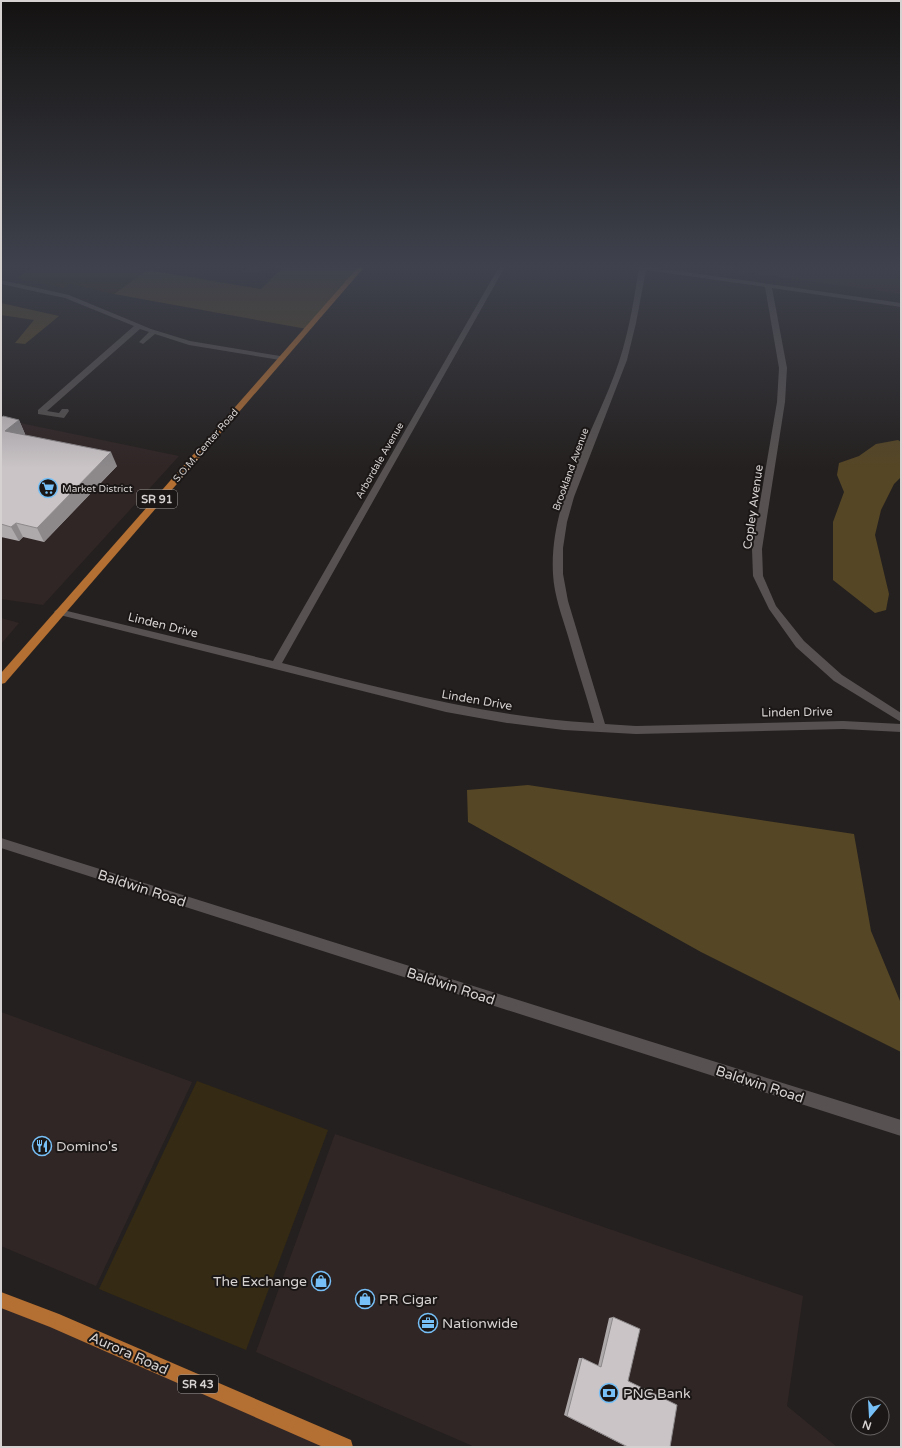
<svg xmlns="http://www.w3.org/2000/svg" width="902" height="1448" font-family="'Varela Round',sans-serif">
  <rect width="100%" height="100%" fill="#24201f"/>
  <g fill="#312626">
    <path d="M693 265H901V294Z"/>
    <path d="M1 419 179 456 43 605 1 599Z"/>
    <path d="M1 618 19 623 1 644Z"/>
    <path d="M1 1012 192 1082 96 1286 1 1246Z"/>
    <path d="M335 1134 803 1296 787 1406 837 1447H475L256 1352Z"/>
    <path d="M1 1300 344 1447H1Z"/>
  </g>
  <g fill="#352a13">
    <path d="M37 265H125L147 270 114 294 70 284 64 288 17 278Z"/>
    <path d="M237 265H270C263 273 251 274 241 272L246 268Z"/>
    <path d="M197 1081 328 1130 246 1350 99 1289Z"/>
  </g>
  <g fill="#554625">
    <path d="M285 265H363L307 329 114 294 147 270 261 289Z"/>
    <path d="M1 303 59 316 25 344 15 343 34 320 1 315Z"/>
    <path d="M898 440 901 442V477L894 484 881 510 875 535 889 594 886 610 875 613 833 580V522L844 492 837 475 839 463 859 456 876 444Z"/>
    <path d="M528 785 854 834 871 931 900 1001 901 1052 701 952 468 822 467 790Z"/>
  </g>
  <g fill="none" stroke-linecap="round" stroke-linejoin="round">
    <g fill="#575251" fill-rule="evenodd">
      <path d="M500 265H506L282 663C385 689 487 717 594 723 586 694 576 665 568 636 562 616 554 595 553 574 549 503 591 438 615 373 627 341 633 307 638 273L640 269 621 265H637L901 303V307L772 288 787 368 785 402 762 549 763 576 776 606 804 641 842 675 901 713V722L834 681 796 647 769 609 753 576 752 549 777 402 779 368 765 287 646 270 636 323 627 360 574 497 567 522 563 548V574L568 601 605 724 636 726 843 721 901 724V732L843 729 636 734 564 730 507 723 446 712 56 614 54 612 56 610 59 609 273 661Z"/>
      <path d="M1 280 69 295 151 329 190 341 280 356 284 358 280 360 189 345 155 334 143 344 139 342 149 332 140 329 47 411 59 413 62 409H68L69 411 64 418 38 414V410L134 326 65 298 1 284Z"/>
      <path d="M1 838 901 1120V1136L1 848Z"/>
    </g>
    <g fill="#b46f32" fill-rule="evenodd">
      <path d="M360 265H366L5 683 1 684V673Z"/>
      <path d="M1 1292 59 1314 351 1440 353 1447H323L50 1327 1 1308Z"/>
    </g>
  </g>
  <g fill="#aea9aa">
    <path d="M1 418 19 420 25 434 24 435 117 466 44 542 23 537 19 541 1 537Z"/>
    <path d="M613 1317 628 1381 670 1447H627L564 1415 579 1358H582L598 1366 609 1318Z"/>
  </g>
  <g fill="#8d898b">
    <path d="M19 420 25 434 12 446 5 431Z"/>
    <path d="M111 452 117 466 44 542 37 528Z"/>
    <path d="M16 523 23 537 19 541 11 527Z"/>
  </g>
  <g fill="#cac4c6" stroke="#8d898b">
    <path d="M3 416 19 420 5 431 111 452 37 528 16 523 11 527 1 524V418Z"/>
    <path d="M613 1317 640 1329 628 1381 677 1405 670 1447H628L567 1416 582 1358 601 1367Z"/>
  </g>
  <linearGradient id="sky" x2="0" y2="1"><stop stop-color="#141211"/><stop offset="0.57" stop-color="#3f424d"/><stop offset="1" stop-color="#3f424d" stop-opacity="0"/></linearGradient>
  <rect width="902" height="468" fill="url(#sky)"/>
  <defs>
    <g id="supermarket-ring" transform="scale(1)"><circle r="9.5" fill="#1b1716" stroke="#76c0f7" stroke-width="1.5"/><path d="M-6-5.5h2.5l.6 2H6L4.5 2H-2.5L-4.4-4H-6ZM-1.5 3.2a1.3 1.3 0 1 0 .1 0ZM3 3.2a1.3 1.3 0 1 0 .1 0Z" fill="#76c0f7"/></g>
    <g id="restaurant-ring" transform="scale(1)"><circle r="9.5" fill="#1b1716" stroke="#76c0f7" stroke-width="1.5"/><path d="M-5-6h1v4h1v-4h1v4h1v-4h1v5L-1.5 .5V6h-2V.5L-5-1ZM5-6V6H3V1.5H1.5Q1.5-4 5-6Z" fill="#76c0f7"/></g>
    <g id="shop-ring" transform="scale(1)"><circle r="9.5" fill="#1b1716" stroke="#76c0f7" stroke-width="1.5"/><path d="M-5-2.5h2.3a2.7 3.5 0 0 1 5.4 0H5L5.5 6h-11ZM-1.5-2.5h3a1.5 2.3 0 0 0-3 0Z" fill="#76c0f7"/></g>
    <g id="office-ring" transform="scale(1)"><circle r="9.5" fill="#1b1716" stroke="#76c0f7" stroke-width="1.5"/><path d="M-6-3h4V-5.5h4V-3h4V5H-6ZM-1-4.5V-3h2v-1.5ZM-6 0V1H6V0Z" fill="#76c0f7"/></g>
    <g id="bank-ring" transform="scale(1)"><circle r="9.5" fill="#1b1716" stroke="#76c0f7" stroke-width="1.5"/><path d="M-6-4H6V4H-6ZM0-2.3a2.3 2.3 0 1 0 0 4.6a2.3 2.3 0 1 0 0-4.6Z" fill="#76c0f7"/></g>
  </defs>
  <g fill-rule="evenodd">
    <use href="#supermarket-ring" x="48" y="488"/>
    <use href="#restaurant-ring" x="42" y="1146"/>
    <use href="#shop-ring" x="321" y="1281"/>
    <use href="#shop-ring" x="365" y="1299"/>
    <use href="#office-ring" x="428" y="1323"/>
    <use href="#bank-ring" x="609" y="1393"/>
  </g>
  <g text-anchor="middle" stroke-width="4" stroke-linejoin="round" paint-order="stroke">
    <g font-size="10" fill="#d5d2d1" stroke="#1b1716">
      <text transform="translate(205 445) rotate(-49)" y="4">S.O.M. Center Road</text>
      <text transform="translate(379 460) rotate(-60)" y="4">Arbordale Avenue</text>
      <text transform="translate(570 469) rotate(-70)" y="4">Brookland Avenue</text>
    </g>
    <g font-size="10" fill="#d5d2d1" stroke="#1b1716" text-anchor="start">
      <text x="62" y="492">Market District</text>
    </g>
    <g fill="#1b1716" stroke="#9d9a99" stroke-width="1">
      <rect x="137" y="490" width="40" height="18" rx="3"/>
      <rect x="178" y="1375" width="40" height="18" rx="3"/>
    </g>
    <g font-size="11" font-weight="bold" fill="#d5d2d1">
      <text x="157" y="503">SR 91</text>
      <text x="198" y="1388">SR 43</text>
    </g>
    <g font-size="12" fill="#d5d2d1" stroke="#1b1716">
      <text transform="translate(753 507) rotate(-82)" y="4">Copley Avenue</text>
      <text transform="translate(163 625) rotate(14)" y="4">Linden Drive</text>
      <text transform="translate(477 700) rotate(10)" y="4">Linden Drive</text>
      <text transform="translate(797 712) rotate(-1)" y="4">Linden Drive</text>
    </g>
    <g font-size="14" fill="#d5d2d1" stroke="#1b1716">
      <text transform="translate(142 888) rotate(18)" y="5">Baldwin Road</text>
      <text transform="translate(451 986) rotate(18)" y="5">Baldwin Road</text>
      <text transform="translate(760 1084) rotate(18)" y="5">Baldwin Road</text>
      <text transform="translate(129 1353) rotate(24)" y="5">Aurora Road</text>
    </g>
    <g font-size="14" fill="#d5d2d1" stroke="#1b1716" text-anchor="start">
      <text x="56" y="1151">Domino's</text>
      <text x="307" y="1286" text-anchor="end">The Exchange</text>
      <text x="379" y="1304">PR Cigar</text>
      <text x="442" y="1328">Nationwide</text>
      <text x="623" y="1398">PNC Bank</text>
    </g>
  </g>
  <rect width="902" height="1448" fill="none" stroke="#d5d2d1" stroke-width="4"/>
  <g transform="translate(870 1416) rotate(198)"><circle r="19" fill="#1b1716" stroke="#656261"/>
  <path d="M0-3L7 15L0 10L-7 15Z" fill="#76c0f7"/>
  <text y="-6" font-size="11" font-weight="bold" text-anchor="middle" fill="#d5d2d1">N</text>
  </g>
</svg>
